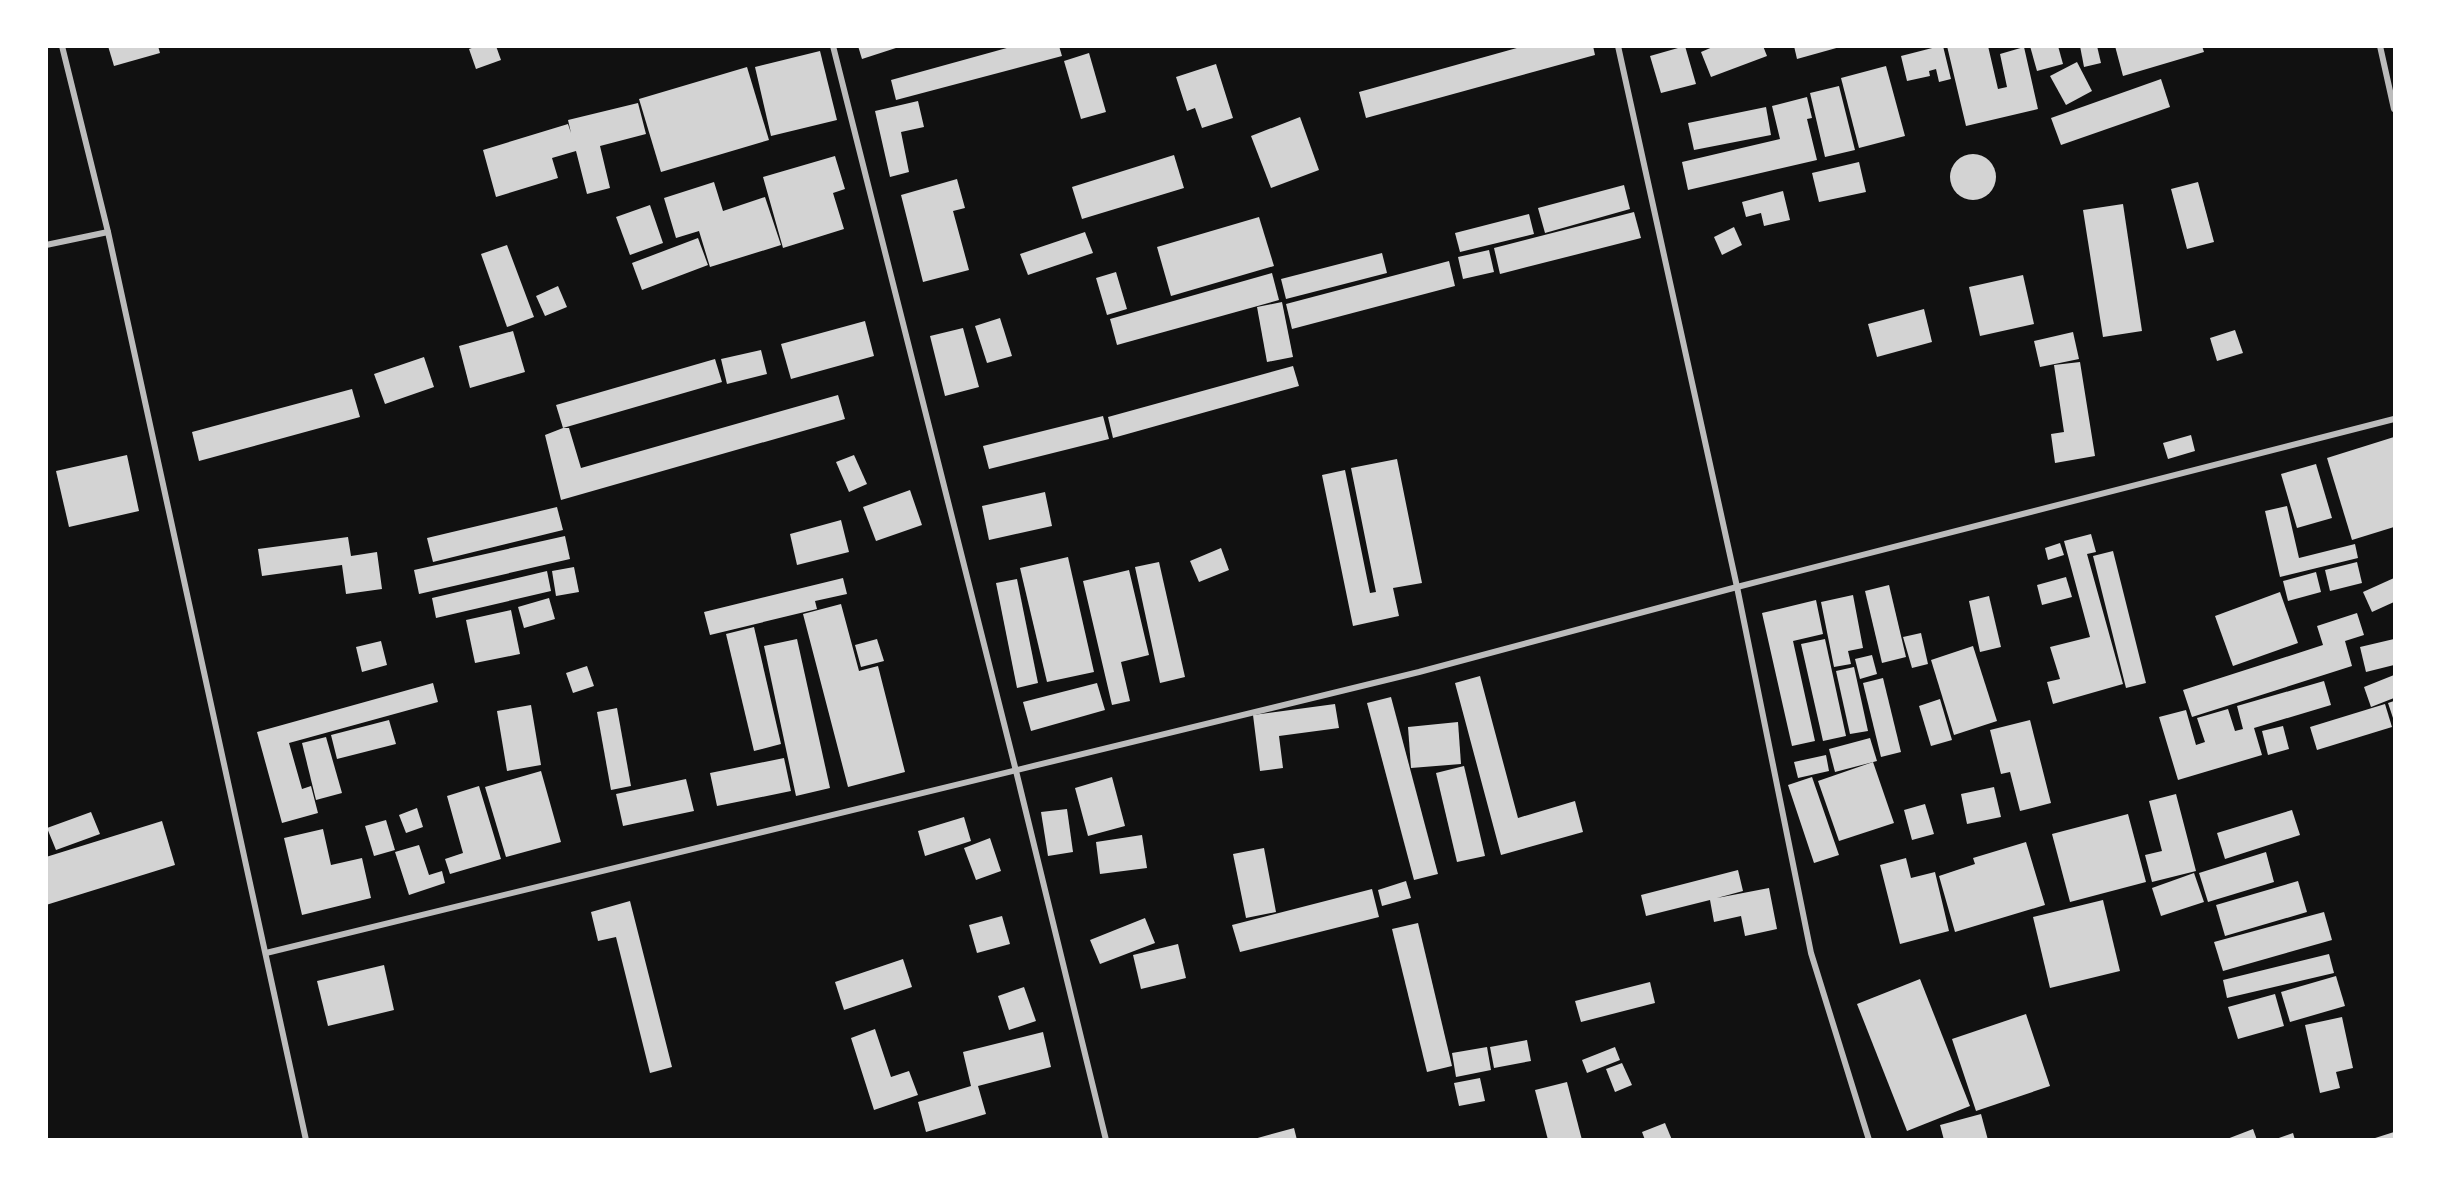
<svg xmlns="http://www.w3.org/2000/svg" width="2441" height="1186" font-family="Overpass,sans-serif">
  <rect width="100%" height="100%" fill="#111"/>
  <g fill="#d3d3d3">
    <path d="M108 46H158L160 53 114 66Z"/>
    <path d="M477 46H496L501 60 476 69 469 49Z"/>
    <path d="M858 46H899V47L862 59Z"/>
    <path d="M1014 46H1059L1062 56 896 100 891 80Z"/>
    <path d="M1524 46H1593L1595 55 1366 118 1359 92Z"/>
    <path d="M1685 46 1696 84 1661 93 1650 56Z"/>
    <path d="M1715 46H1763L1767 56 1711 77 1701 52Z"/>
    <path d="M1794 46H1840V47L1797 59Z"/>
    <path d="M1940 46H1943L1951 79 1939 82 1936 69 1929 71 1930 76 1907 81 1901 56Z"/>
    <path d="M1947 46H1988L1998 89 2007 87 2000 54 2024 47 2038 109 1966 126Z"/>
    <path d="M2030 46H2058L2063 64 2037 71Z"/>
    <path d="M2080 46H2097L2101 63 2084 67Z"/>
    <path d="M2115 46H2202L2204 52 2123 76Z"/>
    <path d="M820 51 837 120 771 136 755 67Z"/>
    <path d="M1089 53 1106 112 1081 119 1064 61Z"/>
    <path d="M2077 62 2092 91 2066 105 2050 76Z"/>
    <path d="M1216 64 1233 118 1202 128 1195 108 1187 111 1176 77Z"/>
    <path d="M1886 66 1905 136 1859 148 1841 78Z"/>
    <path d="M747 67 769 140 661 172 639 99Z"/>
    <path d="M2161 79 2170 107 2061 145 2051 118Z"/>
    <path d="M1839 86 1855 150 1825 157 1810 93Z"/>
    <path d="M1807 97 1812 118 1807 119 1817 160 1688 190 1682 162 1780 139 1772 106Z"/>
    <path d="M918 101 924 127 901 132 909 172 890 177 875 111Z"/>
    <path d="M638 103 646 134 600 146 610 188 587 194 576 151 552 158 558 178 496 197 483 150 568 124 571 133 568 120Z"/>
    <path d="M1766 107 1771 135 1694 150 1688 123Z"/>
    <path d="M1300 117 1319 170 1271 188 1251 136Z"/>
    <circle cx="1973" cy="177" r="23"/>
    <path d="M1174 155 1184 188 1082 219 1072 187Z"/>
    <path d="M835 156 845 189 833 193 844 229 783 248 763 177Z"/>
    <path d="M1859 162 1866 192 1819 202 1812 173Z"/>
    <path d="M957 179 965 208 953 211 969 270 923 282 901 195Z"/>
    <path d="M714 182 723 211 765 197 781 245 710 267 699 231 676 238 664 198Z"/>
    <path d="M2198 182 2214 242 2187 249 2171 189Z"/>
    <path d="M1624 185 1630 209 1545 233 1538 208Z"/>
    <path d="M1783 191 1790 220 1764 226 1761 213 1746 217 1742 202Z"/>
    <path d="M2123 204 2142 331 2103 337 2083 210Z"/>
    <path d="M650 205 663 243 630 255 616 217Z"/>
    <path d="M1634 212 1641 238 1500 274 1494 248Z"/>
    <path d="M1529 214 1534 234 1460 252 1455 233Z"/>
    <path d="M1259 217 1274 266 1171 296 1157 247Z"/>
    <path d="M1734 227 1742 245 1722 255 1714 237Z"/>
    <path d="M1085 232 1093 253 1028 275 1020 254Z"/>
    <path d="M698 238 708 265 642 290 632 263Z"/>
    <path d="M507 245 534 317 507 327 481 254Z"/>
    <path d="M1489 250 1494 272 1463 279 1458 257Z"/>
    <path d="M1382 253 1387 273 1286 299 1281 279Z"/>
    <path d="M1449 261 1455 286 1292 329 1286 304Z"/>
    <path d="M1116 272 1127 309 1107 315 1096 278Z"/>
    <path d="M1272 273 1279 300 1117 345 1110 319Z"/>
    <path d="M2023 275 2034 324 1980 336 1969 287Z"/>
    <path d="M558 286 567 307 545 316 536 296Z"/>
    <path d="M1282 302 1293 357 1267 362 1257 307Z"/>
    <path d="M1924 309 1932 342 1877 357 1868 324Z"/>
    <path d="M1000 318 1012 356 987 363 975 326Z"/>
    <path d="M865 321 874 356 791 379 781 344Z"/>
    <path d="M963 328 979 387 945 396 930 336Z"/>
    <path d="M2235 330 2243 353 2217 361 2210 338Z"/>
    <path d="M513 331 525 372 470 388 459 346Z"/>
    <path d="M2073 332 2079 359 2040 367 2034 341Z"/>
    <path d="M761 350 767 374 727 384 721 359Z"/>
    <path d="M424 357 434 387 385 404 374 374Z"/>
    <path d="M715 359 722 382 563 428 556 405Z"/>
    <path d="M2080 362 2095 456 2055 463 2051 434 2064 432 2054 365Z"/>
    <path d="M1293 366 1299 386 1113 438 1108 417Z"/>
    <path d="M352 389 360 417 199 461 192 432Z"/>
    <path d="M838 395 845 419 561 500 545 435 563 428H569L581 468Z"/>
    <path d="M1103 416 1109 439 989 469 983 446Z"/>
    <path d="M2191 435 2195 451 2168 459 2163 443Z"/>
    <path d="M2394 437V527L2352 540 2327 458Z"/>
    <path d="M127 455 139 511 69 527 56 471Z"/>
    <path d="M854 455 867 484 849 492 836 462Z"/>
    <path d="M1397 459 1422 583 1393 588 1399 616 1353 626 1322 475 1345 470 1370 593 1376 592 1351 468Z"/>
    <path d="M2316 464 2332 518 2297 528 2281 474Z"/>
    <path d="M910 490 922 525 876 541 863 507Z"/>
    <path d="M1045 492 1052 526 989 540 982 506Z"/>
    <path d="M2287 506 2299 558 2355 544 2358 558 2280 577 2265 511Z"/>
    <path d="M557 507 563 530 433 562 427 538Z"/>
    <path d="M841 520 849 552 797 565 790 534Z"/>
    <path d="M2091 534 2096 552 2087 554 2123 684 2053 704 2047 682 2060 679 2050 647 2090 637 2064 541Z"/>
    <path d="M565 536 570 559 419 594 414 570Z"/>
    <path d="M348 537 351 556 377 552 382 589 346 594 342 565 262 576 258 549Z"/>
    <path d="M2060 543 2064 555 2048 560 2045 548Z"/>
    <path d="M1221 548 1229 570 1199 582 1190 561Z"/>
    <path d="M2113 551 2146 683 2126 688 2093 556Z"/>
    <path d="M1068 557 1094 672 1047 682 1020 568Z"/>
    <path d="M1159 562 1185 677 1160 683 1135 567Z"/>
    <path d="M2357 562 2362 583 2330 591 2325 570Z"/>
    <path d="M574 567 579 592 556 596 552 571Z"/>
    <path d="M1129 570 1149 655 1121 662 1130 701 1112 705 1083 581Z"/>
    <path d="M547 571 551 591 436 618 432 598Z"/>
    <path d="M2316 572 2321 592 2288 601 2283 581Z"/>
    <path d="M2066 577 2072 597 2042 605 2037 585Z"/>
    <path d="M843 578 847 594 815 601 817 609 710 635 704 612Z"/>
    <path d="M2394 578V602L2372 612 2363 592Z"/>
    <path d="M1017 579 1038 683 1017 688 996 583Z"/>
    <path d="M1889 585 1906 657 1882 663 1865 591Z"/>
    <path d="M2280 592 2298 643 2233 666 2215 616Z"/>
    <path d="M1853 595 1863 648 1848 651 1851 664 1834 667 1821 602Z"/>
    <path d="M1989 596 2001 647 1980 652 1969 601Z"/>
    <path d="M549 598 555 619 524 628 518 607Z"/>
    <path d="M1816 600 1823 634 1793 641 1815 741 1792 746 1762 613Z"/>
    <path d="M841 604 859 671 878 666 905 772 848 787 803 614Z"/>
    <path d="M511 610 520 654 475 663 466 620Z"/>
    <path d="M2357 613 2364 635 2345 641 2352 666 2192 717 2183 690 2323 645 2317 626Z"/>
    <path d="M754 627 781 744 754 751 726 634Z"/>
    <path d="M1921 633 1928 664 1912 668 1903 637Z"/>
    <path d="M797 639 830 788 796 796 764 646Z"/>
    <path d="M877 639 884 661 861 667 855 645Z"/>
    <path d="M1825 639 1846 736 1823 741 1801 644Z"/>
    <path d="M2394 639V665L2366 672 2360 647Z"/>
    <path d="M381 641 387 665 362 672 356 647Z"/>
    <path d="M1973 646 1997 721 1954 735 1931 660Z"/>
    <path d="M1872 655 1877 674 1860 679 1855 659Z"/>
    <path d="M587 666 594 686 573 693 566 673Z"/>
    <path d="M1854 667 1868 731 1850 734 1836 671Z"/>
    <path d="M2394 675V698L2371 707 2364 687Z"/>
    <path d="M1480 676 1518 818 1575 801 1583 832 1501 855 1455 683Z"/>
    <path d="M1883 678 1901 752 1881 757 1863 683Z"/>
    <path d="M2324 681 2331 705 2254 728 2262 755 2178 780 2159 717 2186 710 2196 745 2205 742 2197 718 2228 709 2235 731 2243 729 2237 706Z"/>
    <path d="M433 683 438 702 289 743 302 789 311 786 318 813 282 823 257 732Z"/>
    <path d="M1097 683 1105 710 1031 731 1023 702Z"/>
    <path d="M1391 697 1438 874 1414 880 1367 703Z"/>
    <path d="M1940 699 1952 740 1931 746 1919 706Z"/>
    <path d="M2394 701V721L2388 703Z"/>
    <path d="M1335 704 1339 728 1279 736 1283 768 1260 771 1253 715Z"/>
    <path d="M2385 704 2392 727 2317 750 2310 727Z"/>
    <path d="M531 705 541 765 507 771 497 711Z"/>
    <path d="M617 708 631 786 611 790 597 712Z"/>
    <path d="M389 720 396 744 337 759 331 735Z"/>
    <path d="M2030 720 2051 803 2020 811 2010 772 2001 774 1990 730Z"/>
    <path d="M1458 722 1461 764 1411 768 1408 727Z"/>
    <path d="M2283 726 2289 749 2268 755 2262 731Z"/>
    <path d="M326 737 342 793 316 800 302 743Z"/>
    <path d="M1870 738 1877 761 1835 772 1829 749Z"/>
    <path d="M1826 755 1829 771 1798 778 1794 762Z"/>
    <path d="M784 758 791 791 717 806 710 773Z"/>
    <path d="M1873 762 1894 823 1839 841 1818 781Z"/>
    <path d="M1464 766 1485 856 1457 862 1436 773Z"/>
    <path d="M541 771 561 842 506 857 485 787Z"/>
    <path d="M1112 777 1125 826 1088 836 1075 788Z"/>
    <path d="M1812 777 1839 855 1814 863 1788 785Z"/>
    <path d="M686 779 694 811 623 826 616 794Z"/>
    <path d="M479 786 501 859 450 874 445 859 463 853 447 796Z"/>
    <path d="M1994 787 2001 817 1967 824 1961 794Z"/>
    <path d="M2176 794 2196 871 2152 882 2145 855 2162 851 2149 801Z"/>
    <path d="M1925 804 1934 834 1912 840 1904 810Z"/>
    <path d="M417 808 423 827 406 833 399 815Z"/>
    <path d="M1067 809 1073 852 1048 856 1041 812Z"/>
    <path d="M2292 810 2300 835 2225 859 2217 833Z"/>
    <path d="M91 812 100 834 56 850 47 828Z"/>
    <path d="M2128 814 2146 882 2070 902 2052 834Z"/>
    <path d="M964 817 971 841 925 856 918 831Z"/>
    <path d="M386 820 395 850 374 856 365 826Z"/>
    <path d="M162 821 175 865 46 905V857Z"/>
    <path d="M323 829 331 865 362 858 371 898 302 915 284 838Z"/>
    <path d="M1142 835 1147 868 1100 874 1096 842Z"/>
    <path d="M990 838 1001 871 976 880 964 848Z"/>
    <path d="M2026 842 2045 905 1955 932 1939 876 1975 864 1973 858Z"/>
    <path d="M419 845 429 875 442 871 445 883 409 895 395 852Z"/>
    <path d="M1264 848 1276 912 1246 918 1233 854Z"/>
    <path d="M2266 852 2274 882 2208 902 2199 873Z"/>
    <path d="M1906 858 1911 878 1935 872 1949 931 1900 944 1880 865Z"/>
    <path d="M1738 870 1743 891 1717 898 1769 888 1777 929 1745 936 1741 916 1714 922 1710 900 1646 916 1641 895Z"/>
    <path d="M2194 873 2204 902 2161 916 2152 888Z"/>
    <path d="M1406 881 1411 898 1382 906 1378 890Z"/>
    <path d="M2298 881 2307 912 2225 936 2216 905Z"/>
    <path d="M1372 889 1379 917 1240 952 1232 925Z"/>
    <path d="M2103 900 2120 971 2050 988 2033 917Z"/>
    <path d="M630 901 672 1067 650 1073 616 937 598 941 591 912Z"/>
    <path d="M2324 912 2332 940 2223 971 2214 942Z"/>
    <path d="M1002 916 1010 944 977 953 969 925Z"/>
    <path d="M1145 918 1155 943 1100 964 1090 940Z"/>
    <path d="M1418 923 1452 1066 1427 1072 1392 929Z"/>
    <path d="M1178 944 1186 978 1141 989 1133 955Z"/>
    <path d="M2329 954 2334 973 2227 998 2223 980Z"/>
    <path d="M903 959 912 987 844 1010 835 982Z"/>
    <path d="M384 965 394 1010 328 1026 317 981Z"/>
    <path d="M2336 976 2345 1006 2290 1022 2281 992Z"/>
    <path d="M1920 979 1970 1106 1907 1131 1857 1004Z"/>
    <path d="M1650 982 1655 1003 1581 1022 1575 1001Z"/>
    <path d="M1024 987 1036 1021 1009 1030 998 996Z"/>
    <path d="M2275 994 2284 1026 2238 1039 2228 1007Z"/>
    <path d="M2026 1014 2050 1086 1976 1111 1952 1039Z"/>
    <path d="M2342 1017 2353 1068 2336 1072 2340 1088 2320 1093 2305 1025Z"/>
    <path d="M875 1029 891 1077 909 1071 918 1095 874 1110 851 1038Z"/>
    <path d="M1043 1032 1051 1067 978 1086 986 1114 926 1132 918 1102 971 1086 963 1052Z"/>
    <path d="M1527 1040 1531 1061 1494 1068 1490 1047Z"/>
    <path d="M1487 1047 1491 1070 1456 1077 1452 1053Z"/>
    <path d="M1615 1047 1620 1060 1587 1073 1582 1060Z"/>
    <path d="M1622 1063 1632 1085 1615 1092 1606 1069Z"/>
    <path d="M1480 1078 1485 1101 1459 1106 1454 1083Z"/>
    <path d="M1567 1082 1582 1140H1548L1535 1090Z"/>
    <path d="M1981 1114 1988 1140H1944L1940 1125Z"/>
    <path d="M1665 1123 1672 1140H1645L1642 1132Z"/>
    <path d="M1294 1128 1297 1140H1254V1139Z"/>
    <path d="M2253 1129 2257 1140H2227V1139Z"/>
    <path d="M2394 1132V1140H2372V1139Z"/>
    <path d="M2293 1133 2295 1140H2276V1139Z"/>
  </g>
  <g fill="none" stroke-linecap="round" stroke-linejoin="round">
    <g stroke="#bcbcbc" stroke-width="6">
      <path d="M62 46 108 232 306 1140"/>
      <path d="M833 46 1016 771 1106 1140"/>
      <path d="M1618 46 1737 587 1811 953 1869 1140"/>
      <path d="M2380 46 2394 109"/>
      <path d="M46 245 108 232"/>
      <path d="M266 953 1419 672 1737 587 2394 419"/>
    </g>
  </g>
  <rect width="2441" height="1186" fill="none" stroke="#ffffff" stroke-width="96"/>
</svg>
